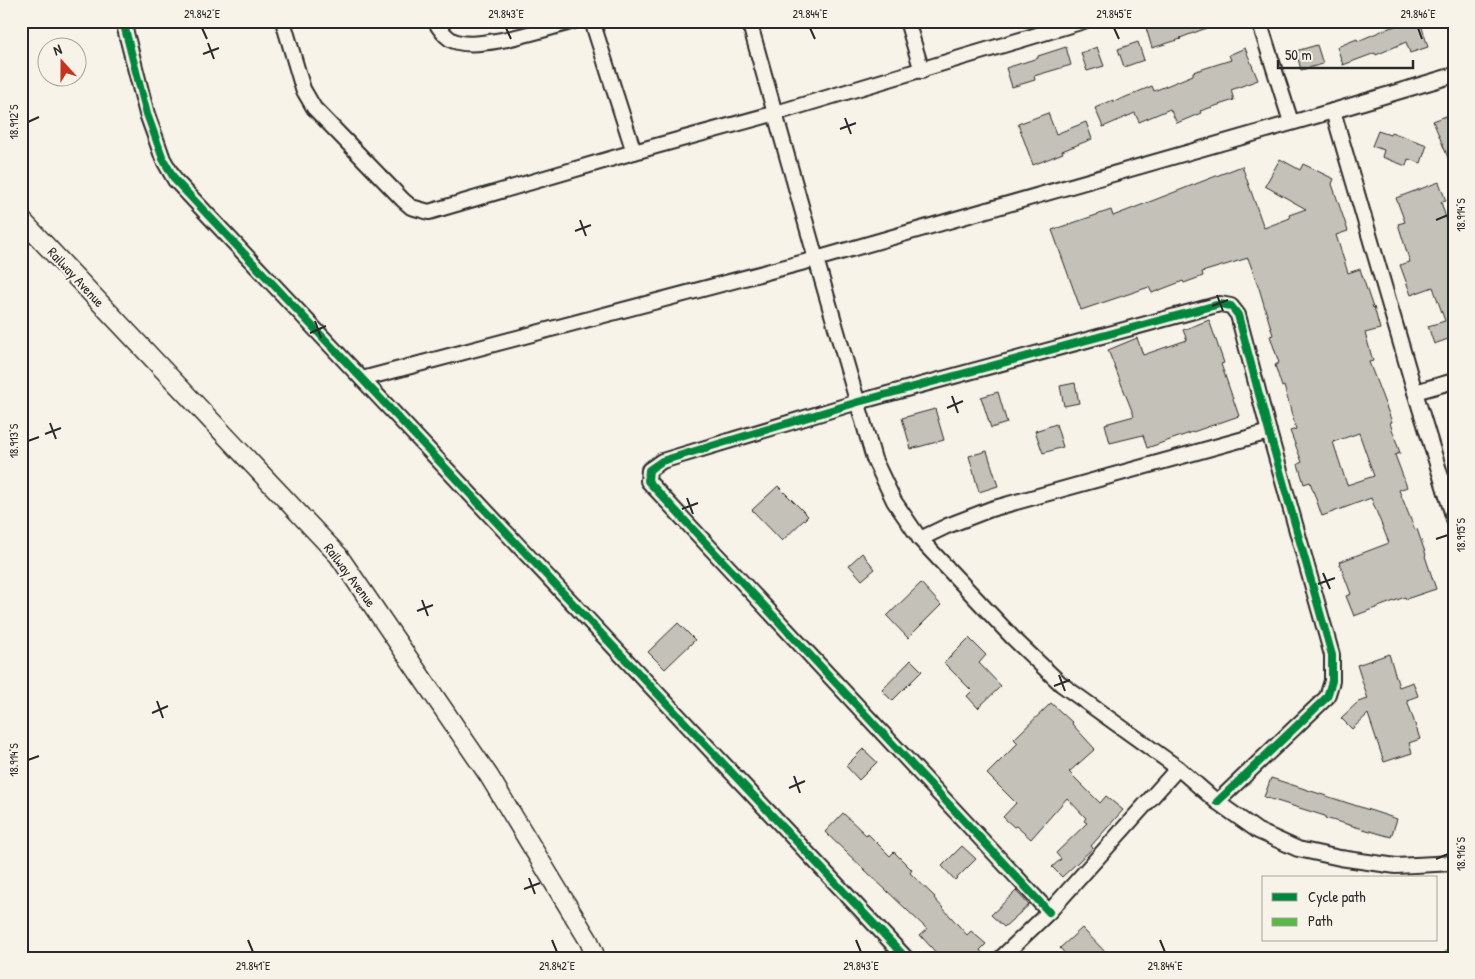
<svg xmlns="http://www.w3.org/2000/svg" width="1475" height="979" font-family="'Patrick Hand',sans-serif">
  <rect width="100%" height="100%" fill="#f7f3e8"/>
  <filter id="ink" filterUnits="userSpaceOnUse"><feTurbulence type="fractalNoise" baseFrequency=".02" numOctaves="2"/><feDisplacementMap in="SourceGraphic" scale="10" xChannelSelector="R" yChannelSelector="G"/><feConvolveMatrix kernelMatrix="1 2 1 2 8 2 1 2 1" color-interpolation-filters="sRGB"/></filter>
  <g filter="url(#ink)">
    <g fill="#c4c1b9" stroke="#2b2b2b" fill-rule="evenodd">
      <path d="M1144 21H1220V23L1180 38 1181 39 1152 48Z"/>
      <path d="M1411 21H1420L1428 47 1410 53 1406 42 1376 55 1375 53 1343 65 1337 47 1357 39 1358 41 1386 29Z"/>
      <path d="M1138 42 1144 60 1124 67 1118 49Z"/>
      <path d="M1317 45 1323 64 1301 70 1296 51Z"/>
      <path d="M1066 47 1071 65 1034 76 1035 80 1012 87 1006 68 1038 58V56Z"/>
      <path d="M1097 47 1104 66 1087 71 1081 53Z"/>
      <path d="M1245 48 1258 80 1231 90 1234 100 1200 111 1201 113 1177 123 1170 109 1139 122 1135 113 1103 127 1095 108 1113 100 1114 102 1152 86 1154 91 1193 75V72L1231 60 1229 55Z"/>
      <path d="M1048 113 1056 134 1086 122 1092 139 1062 151 1063 153 1033 165 1018 124Z"/>
      <path d="M1454 113V170H1453L1433 121Z"/>
      <path d="M1378 131 1390 135 1391 132 1427 145 1421 163 1408 159 1406 166 1382 157 1384 150 1372 146Z"/>
      <path d="M1280 159 1300 170 1303 164 1334 179 1332 184 1348 231 1336 235 1348 273 1360 269 1373 308 1374 307 1380 329 1365 333 1373 361 1369 362 1392 422 1390 423 1400 453 1395 455 1407 487 1399 490 1415 530 1417 529 1426 555 1425 556 1436 589 1406 599 1405 597 1354 616 1346 596 1351 594 1339 562 1389 543 1371 498 1322 516 1310 482 1304 484 1298 464 1302 462 1290 431 1296 429 1284 386 1282 387 1275 365 1279 363 1270 336 1273 335 1259 288 1248 258 1202 272 1203 276 1184 283 1183 281 1152 293 1149 287 1081 310 1052 230 1111 210 1113 216 1242 166 1264 228 1290 218 1289 215 1306 209 1265 186ZM1359 433 1374 476 1347 485 1333 442Z"/>
      <path d="M1439 182 1446 201 1441 202 1454 243V340H1451V338L1434 344 1428 326 1445 321 1433 287 1411 295 1400 265 1410 262 1398 224 1405 222 1396 198Z"/>
      <path d="M1209 320 1224 363 1221 364 1239 416 1147 448 1143 435 1110 443 1105 424 1134 416 1108 350 1137 338 1143 355 1187 340 1183 330Z"/>
      <path d="M1075 383 1079 403 1064 406 1060 386Z"/>
      <path d="M998 392 1007 423 991 428 981 397Z"/>
      <path d="M935 409 944 440 911 449 902 418Z"/>
      <path d="M1056 424 1063 447 1043 453 1035 431Z"/>
      <path d="M987 451 998 486 979 492 969 456Z"/>
      <path d="M778 486 808 516 782 541 752 510Z"/>
      <path d="M862 553 875 569 862 580 849 565Z"/>
      <path d="M921 583 941 605 908 638 887 616Z"/>
      <path d="M678 623 695 640 665 669 648 652Z"/>
      <path d="M969 638 986 655 979 663 1001 686 978 708 967 696 972 691 944 663Z"/>
      <path d="M1389 654 1399 687 1413 682 1418 696 1407 700 1420 739 1409 743 1412 753 1384 762 1368 714 1352 729 1341 718 1358 702 1368 699 1357 665Z"/>
      <path d="M911 660 922 671 892 701 882 690Z"/>
      <path d="M1051 703 1073 723 1072 724 1095 749 1069 772 1100 803 1106 796 1123 810 1091 846 1093 848 1062 877 1052 867 1061 859 1056 853 1087 823 1084 821 1086 818 1067 798 1031 839 1016 826 1014 827 1003 817 1016 803 987 774 1018 743 1014 739Z"/>
      <path d="M863 749 877 762 859 780 846 766Z"/>
      <path d="M1271 778 1397 819 1391 837 1325 818V816L1264 797Z"/>
      <path d="M843 813 867 836 868 834 890 856 894 852 912 870 910 873 935 897 934 898 967 935 971 931 986 944 980 950 986 958H941L920 935 927 929 825 832Z"/>
      <path d="M962 846 976 859 955 880 942 866Z"/>
      <path d="M1016 891 1029 905 1004 927 991 915Z"/>
      <path d="M1082 928 1111 958H1069L1060 948Z"/>
    </g>
    <g fill="none" stroke-linecap="round" stroke-linejoin="round">
      <g stroke="#2b2b2b" stroke-width="18">
        <g id="minor">
          <path d="M123 21 147 114 156 139 163 159 175 180 906 958"/>
          <path d="M283 21 303 89 314 108 403 200 411 207 429 212 634 152 776 113 1084 21"/>
          <path d="M435 21C439 28 443 34 450 39 472 54 548 28 574 21"/>
          <path d="M592 21 634 152"/>
          <path d="M749 21 816 259 874 459 894 501 920 539 1013 638 1061 684 1178 768 1217 802 1258 831 1298 849 1340 858 1396 866 1454 863"/>
          <path d="M907 21 922 71"/>
          <path d="M1259 21 1291 122"/>
          <path d="M1333 111 1415 392 1454 519"/>
          <path d="M362 379 816 259 1333 111 1454 75"/>
          <path d="M1415 392 1454 381"/>
          <path d="M920 539 947 526 991 509 1269 432"/>
          <path d="M1049 912 648 481 649 470 662 461 858 402 1220 304 1231 306 1238 315 1269 432 1332 655V681L1327 697 1217 802"/>
          <path d="M1001 958 1049 912 1178 768"/>
        </g>
      </g>
      <g stroke="#2b2b2b" stroke-width="21">
        <path id="tertiary" d="M21 219 338 555 489 776 589 941 596 958"/>
      </g>
      <use href="#minor" stroke="#f7f3e8" stroke-width="14"/>
      <use href="#tertiary" stroke="#f7f3e8" stroke-width="18"/>
      <path stroke="#58b947" stroke-width="6" stroke-dasharray="12 6" stroke-linecap="butt" d="M1442 958 1454 948"/>
      <g stroke="#f7f3e8" stroke-width="11">
        <g id="cycleway">
          <path d="M123 21 147 114 156 139 163 159 175 180 906 958"/>
          <path d="M1049 912 648 481 649 470 662 461 858 402 1220 304 1231 306 1238 315 1269 432 1332 655V681L1327 697 1217 802"/>
        </g>
      </g>
      <use href="#cycleway" stroke="#00873e" stroke-width="8"/>
    </g>
  </g>
  <path fill="none" stroke="#2b2b2b" stroke-width="2" d="M202 28 207 39M506 28 511 39M810 28 815 39M1114 28 1119 39M1418 28 1422 39M208 43 214 59M203 54 219 48M845 118 851 134M28 122 39 117M840 129 856 123M580 220 586 236M1436 220 1448 215M575 231 591 225M1217 295 1223 311M1212 306 1228 300M315 321 321 338M310 333 326 326M952 396 958 413M947 408 963 401M50 423 56 439M45 434 61 428M28 441 39 437M687 498 693 514M682 509 698 503M1436 539 1448 535M1323 573 1330 589M1318 584 1335 578M422 600 428 616M417 611 433 605M1059 675 1065 691M1054 686 1070 680M157 701 163 718M152 713 168 706M28 760 39 756M794 776 800 793M789 788 805 781M1436 859 1448 854M529 878 535 894M524 889 540 883M248 940 253 952M552 940 557 952M856 940 861 952M1160 940 1165 952"/>
  <g text-anchor="middle" stroke-width="4" stroke-linejoin="round" paint-order="stroke">
    <g font-size="14" fill="#2b2b2b" stroke="#f7f3e8">
      <text transform="translate(76 277) rotate(47)" y="5">Railway Avenue</text>
      <text transform="translate(350 575) rotate(53)" y="5">Railway Avenue</text>
    </g>
  </g>
  <rect width="1475" height="979" fill="none" stroke="#f7f3e8" stroke-width="55"/>
  <rect x="1262" y="876" width="175" height="65" fill="#f7f3e8" stroke="#a5a39c"/>
  <rect x="1272" y="893" width="25" height="8" fill="#00873e" stroke="#a5a39c"/>
  <text x="1308" y="902" font-size="15" fill="#2b2b2b">Cycle path</text>
  <rect x="1272" y="918" width="25" height="8" fill="#58b947" stroke="#a5a39c"/>
  <text x="1308" y="926" font-size="15" fill="#2b2b2b">Path</text>
  <g transform="translate(62 62) rotate(339)"><circle r="24" fill="#f7f3e8" stroke="#a5a39c"/>
  <path d="M0-4L9 19L0 12L-9 19Z" fill="#c8321e"/>
  <text y="-8" font-size="14" font-weight="bold" text-anchor="middle" fill="#2b2b2b">N</text>
  </g>
  <path d="M1278 60v8h135v-8" fill="none" stroke="#2b2b2b" stroke-width="2.5"/>
  <text x="1285" y="60" font-size="15" fill="#2b2b2b" stroke="#f7f3e8" stroke-width="4" paint-order="stroke">50 m</text>
  <rect x="28" y="28" width="1420" height="924" fill="none" stroke="#2b2b2b" stroke-width="2"/>
  <g font-size="12" text-anchor="middle" fill="#2b2b2b">
    <text x="202" y="18">29.842°E</text>
    <text x="506" y="18">29.843°E</text>
    <text x="810" y="18">29.844°E</text>
    <text x="1114" y="18">29.845°E</text>
    <text x="1418" y="18">29.846°E</text>
    <text transform="translate(14 122) rotate(-90)" y="4">18.912°S</text>
    <text transform="translate(1461 215) rotate(-90)" y="4">18.914°S</text>
    <text transform="translate(14 441) rotate(-90)" y="4">18.913°S</text>
    <text transform="translate(1461 535) rotate(-90)" y="4">18.915°S</text>
    <text transform="translate(14 760) rotate(-90)" y="4">18.914°S</text>
    <text transform="translate(1461 854) rotate(-90)" y="4">18.916°S</text>
    <text x="253" y="970">29.841°E</text>
    <text x="557" y="970">29.842°E</text>
    <text x="861" y="970">29.843°E</text>
    <text x="1165" y="970">29.844°E</text>
  </g>
</svg>
